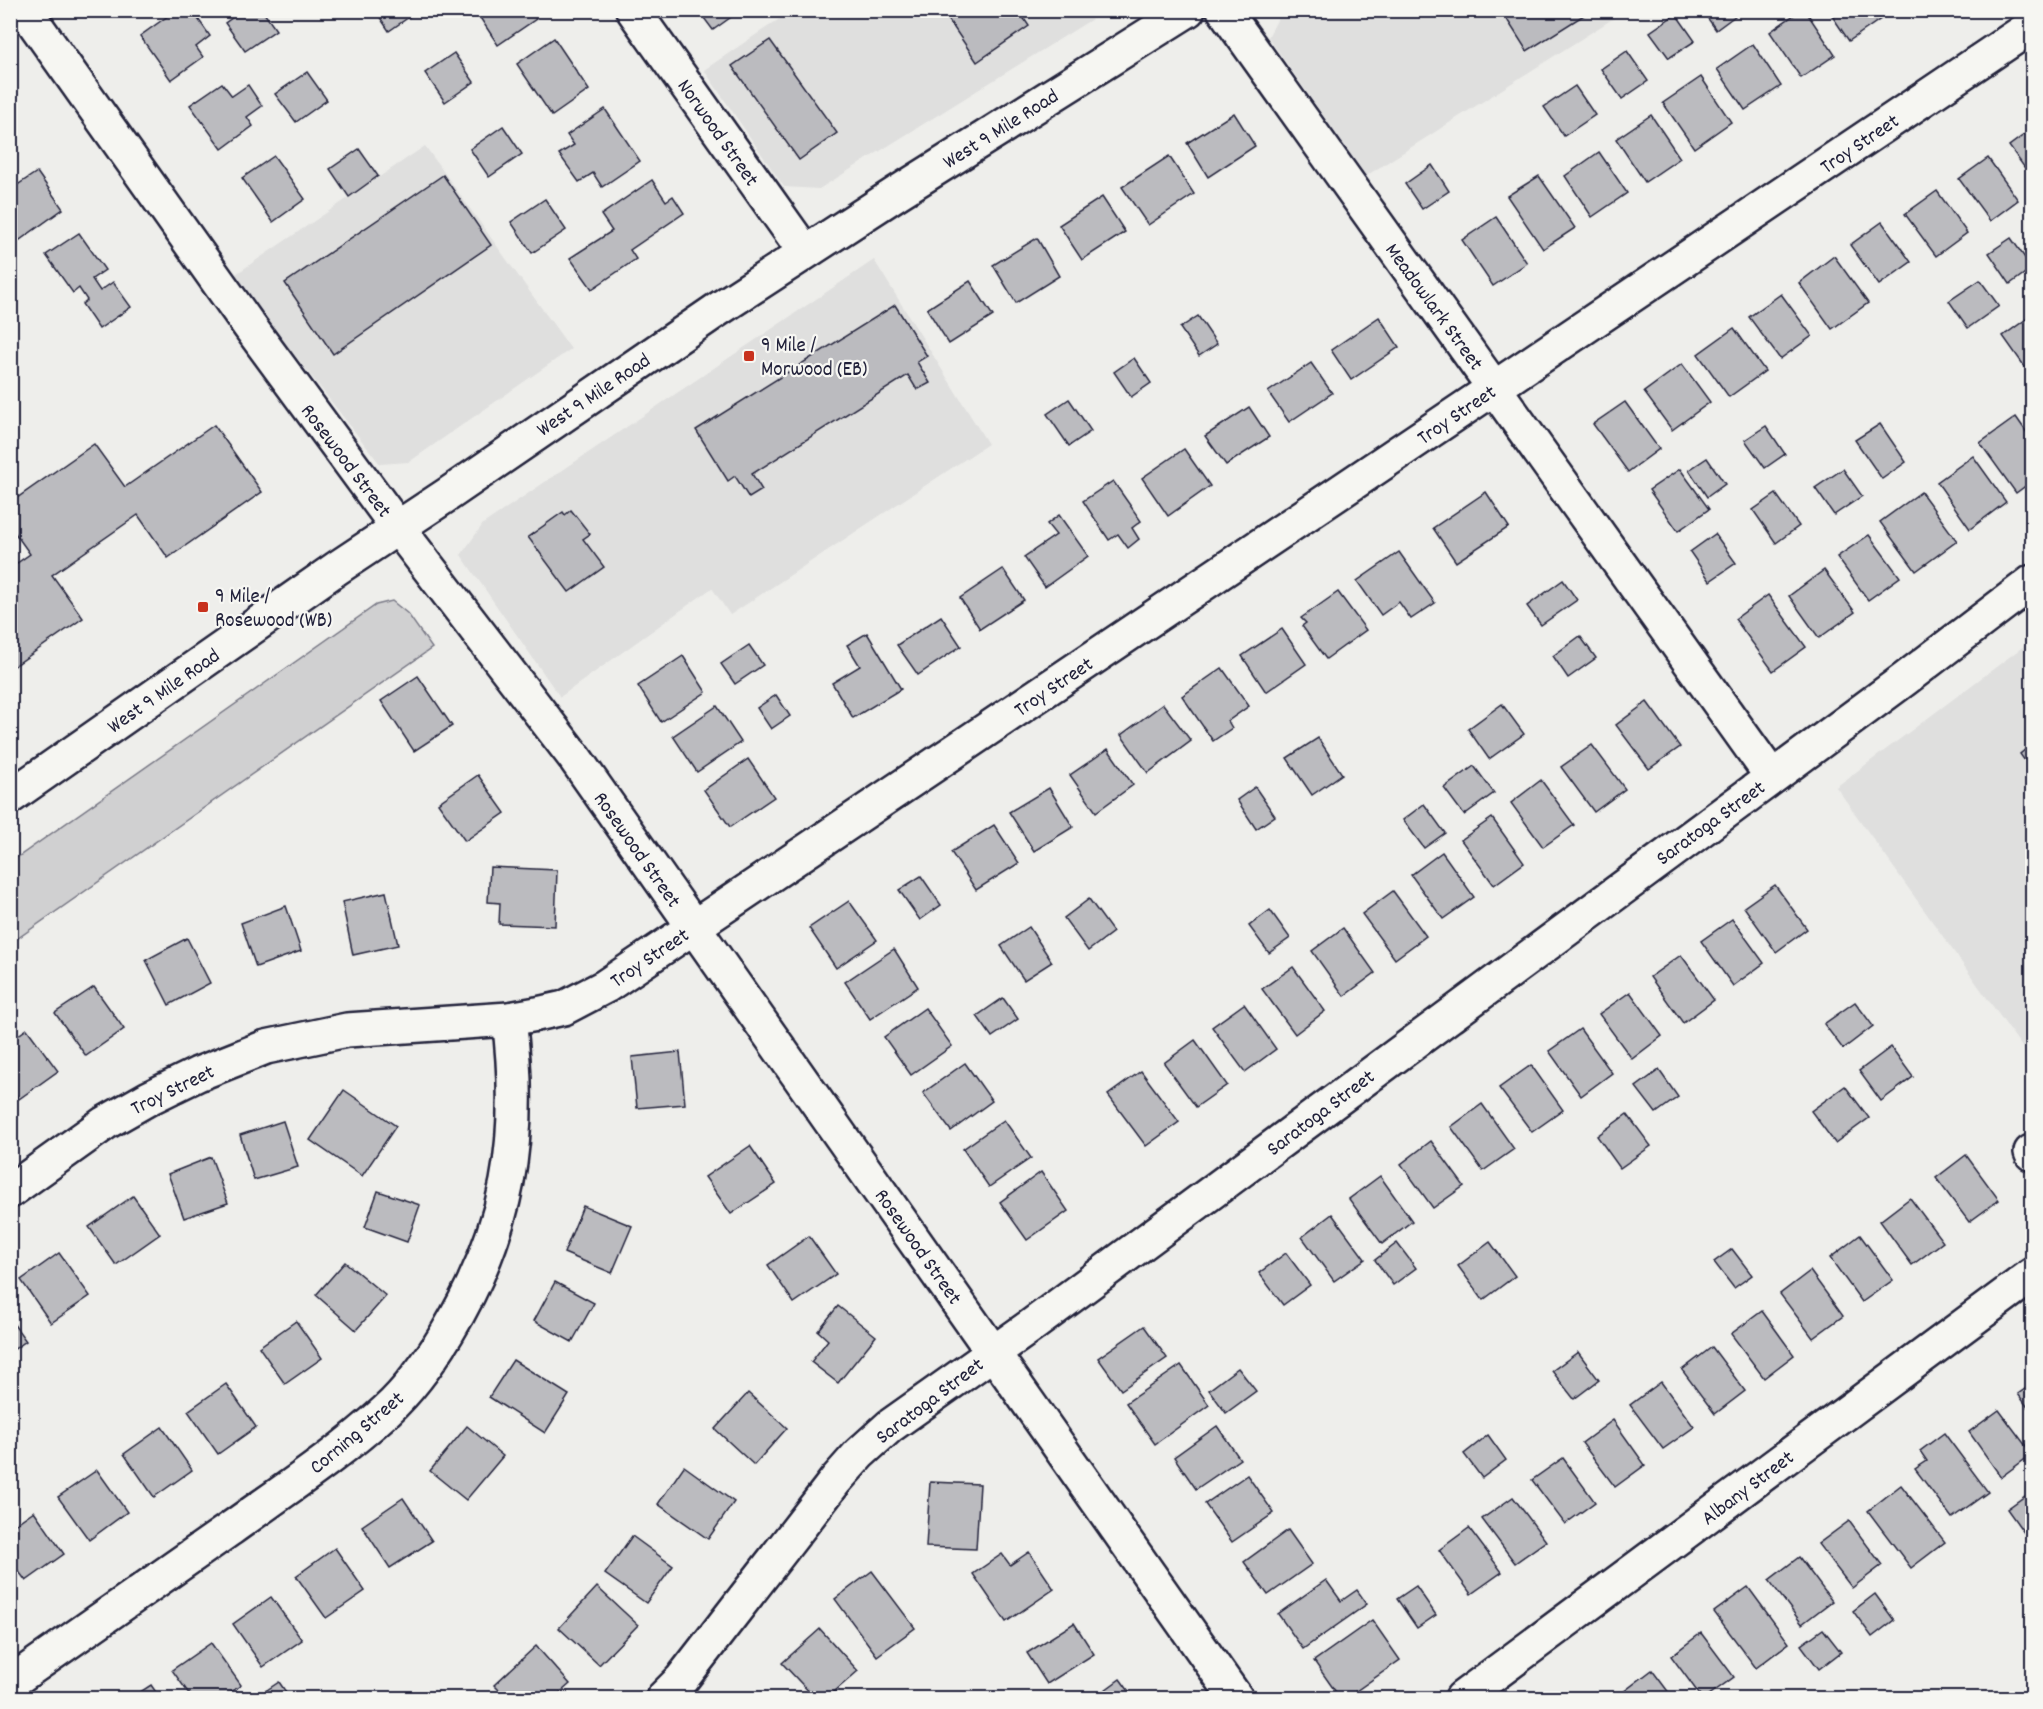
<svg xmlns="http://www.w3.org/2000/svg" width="2043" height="1709" font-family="Dekko,sans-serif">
  <rect width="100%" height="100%" fill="#eeeeeb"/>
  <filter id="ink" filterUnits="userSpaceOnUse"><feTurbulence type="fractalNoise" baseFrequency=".0167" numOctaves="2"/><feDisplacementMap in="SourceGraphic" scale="12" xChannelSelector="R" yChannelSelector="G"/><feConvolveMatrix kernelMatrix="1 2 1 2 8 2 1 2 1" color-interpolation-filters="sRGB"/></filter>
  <g filter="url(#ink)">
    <g fill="#dfdfde">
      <path d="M791 11H1105L819 189 784 187 704 70Z"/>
      <path d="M1282 11H1625L1366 176 1268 37Z"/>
      <path d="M425 146 571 349 409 462 380 464 233 276Z"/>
      <path d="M874 260 988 444 730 615 712 588 560 697 461 555 483 524Z"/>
      <path d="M2032 640V1061L1836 787Z"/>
    </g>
    <path fill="#d0d0d1" stroke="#797986" stroke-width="1.5" d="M392 601 408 614 432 648 11 943V862L376 605Z"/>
    <g fill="#bbbbbf" stroke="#22223b" stroke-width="1.5">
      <path d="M183 10H192L210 36 196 47 203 57 171 80 140 36 172 13 174 17Z"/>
      <path d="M243 10H262L276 30 245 51 225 23Z"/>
      <path d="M375 10H419L389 31Z"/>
      <path d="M475 10H530L536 19 498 45Z"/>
      <path d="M706 10H741L713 30 701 14Z"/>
      <path d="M942 10H1018L1029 26 977 62Z"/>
      <path d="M1501 10H1592L1527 51Z"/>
      <path d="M1702 10H1743L1716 30Z"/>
      <path d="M1801 10H1805L1835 55 1801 78 1770 32Z"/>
      <path d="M1828 10H1881L1885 16 1849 41Z"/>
      <path d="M1676 14 1695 41 1669 58 1650 32Z"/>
      <path d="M554 38 589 90 552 116 517 64Z"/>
      <path d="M770 40 837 133 799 160 732 66Z"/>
      <path d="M1753 44 1781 86 1745 110 1717 69Z"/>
      <path d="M1627 51 1648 81 1622 99 1601 69Z"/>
      <path d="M454 53 474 82 445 102 425 73Z"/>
      <path d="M307 72 327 100 296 122 275 94Z"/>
      <path d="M1701 77 1731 122 1694 148 1663 103Z"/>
      <path d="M222 83 232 96 248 85 262 106 247 117 253 126 222 149 190 105Z"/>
      <path d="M1575 86 1595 115 1564 136 1544 107Z"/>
      <path d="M605 109 640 161 602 187 593 173 579 182 559 154 574 145 567 135Z"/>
      <path d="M1234 113 1255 146 1208 177 1187 143Z"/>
      <path d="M1651 115 1680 158 1645 182 1616 139Z"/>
      <path d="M503 126 522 154 489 177 470 149Z"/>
      <path d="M2032 129V178L2009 146Z"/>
      <path d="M359 149 378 176 349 197 330 169Z"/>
      <path d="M1599 152 1627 193 1592 217 1565 176Z"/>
      <path d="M274 156 305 199 273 222 242 178Z"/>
      <path d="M1169 156 1194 194 1148 225 1122 187Z"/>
      <path d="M1988 158 2018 200 1990 221 1959 179Z"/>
      <path d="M1432 165 1449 191 1422 209 1405 184Z"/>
      <path d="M37 172 63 209 10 247V190Z"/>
      <path d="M443 175 491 245 333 354 285 283Z"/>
      <path d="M1539 176 1575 228 1543 249 1507 196Z"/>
      <path d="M652 180 666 201 673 196 684 213 630 250 636 259 592 289 570 258 612 231 601 215Z"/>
      <path d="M1937 191 1967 233 1936 256 1905 214Z"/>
      <path d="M1102 197 1125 232 1082 260 1059 225Z"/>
      <path d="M545 199 566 230 532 253 511 222Z"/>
      <path d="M1496 217 1527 263 1493 286 1462 240Z"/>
      <path d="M1882 222 1911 262 1879 285 1850 245Z"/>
      <path d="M79 233 105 270 92 279 100 291 113 282 131 307 99 329 82 304 87 300 79 288 73 293 46 255Z"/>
      <path d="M1037 238 1059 276 1016 303 993 265Z"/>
      <path d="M2011 238 2032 268 2010 284 1989 253Z"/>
      <path d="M1834 256 1868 303 1832 329 1799 283Z"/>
      <path d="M1980 280 1999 306 1968 328 1949 301Z"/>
      <path d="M970 281 993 316 949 344 927 309Z"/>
      <path d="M1781 294 1812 336 1780 359 1749 317Z"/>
      <path d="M895 305 927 356 917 362 930 383 917 390 908 375 752 474 762 490 749 498 735 476 728 481 696 430Z"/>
      <path d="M2032 315V366L2027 370 2003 336Z"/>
      <path d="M1198 316 1217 344 1199 356 1180 328Z"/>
      <path d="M1379 317 1399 347 1351 380 1331 350Z"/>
      <path d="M1734 328 1765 371 1729 397 1698 354Z"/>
      <path d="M1134 358 1151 383 1131 397 1114 372Z"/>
      <path d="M1311 363 1332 393 1289 422 1268 392Z"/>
      <path d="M1682 364 1710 402 1672 430 1644 392Z"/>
      <path d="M1069 399 1091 431 1069 446 1047 414Z"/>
      <path d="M1625 402 1659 449 1628 472 1593 424Z"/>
      <path d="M1249 407 1269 437 1226 465 1205 436Z"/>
      <path d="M2016 417 2032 440V481L2016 493 1980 443Z"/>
      <path d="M1880 424 1906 462 1882 479 1855 440Z"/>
      <path d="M214 425 262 492 168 558 138 515 52 575 83 618 10 669V568L30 554 10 526V503L94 444 125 487Z"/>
      <path d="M1766 426 1785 454 1765 468 1745 440Z"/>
      <path d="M1184 449 1210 486 1168 516 1142 478Z"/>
      <path d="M1973 456 2006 502 1970 529 1937 482Z"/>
      <path d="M1707 458 1725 484 1707 497 1689 470Z"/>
      <path d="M1680 469 1709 509 1678 531 1649 490Z"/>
      <path d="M1843 469 1862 496 1834 515 1815 488Z"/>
      <path d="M1113 481 1141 521 1132 528 1139 539 1128 548 1118 534 1109 540 1083 501Z"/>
      <path d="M1486 492 1509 527 1456 562 1433 528Z"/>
      <path d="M1921 492 1957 541 1916 571 1880 522Z"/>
      <path d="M1776 494 1799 526 1776 543 1753 510Z"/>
      <path d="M571 510 590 534 583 539 604 567 569 592 528 537 563 512 565 515Z"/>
      <path d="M1059 515 1088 556 1045 587 1024 557 1056 535 1047 524Z"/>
      <path d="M1715 534 1736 563 1710 581 1690 552Z"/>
      <path d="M1869 535 1900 577 1868 600 1837 557Z"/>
      <path d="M1399 552 1435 603 1411 619 1399 602 1381 615 1357 581Z"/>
      <path d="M1003 569 1024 600 980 629 960 598Z"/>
      <path d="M1824 570 1855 612 1819 638 1789 596Z"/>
      <path d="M1563 580 1577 600 1541 625 1527 606Z"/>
      <path d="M1338 592 1366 630 1326 659 1302 626 1306 623 1301 618Z"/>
      <path d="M1768 595 1806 647 1773 671 1735 619Z"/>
      <path d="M941 616 961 646 918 675 897 645Z"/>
      <path d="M1282 629 1306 664 1266 692 1242 656Z"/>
      <path d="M867 633 901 689 853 718 832 683 860 666 847 645Z"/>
      <path d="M1580 636 1596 658 1568 678 1553 656Z"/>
      <path d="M749 645 763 665 735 684 721 664Z"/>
      <path d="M683 656 706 692 661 722 638 686Z"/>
      <path d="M1222 668 1249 706 1228 721 1232 728 1213 741 1182 696Z"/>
      <path d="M418 676 452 726 414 751 381 701Z"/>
      <path d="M776 695 790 716 771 729 757 708Z"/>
      <path d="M1647 702 1680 747 1649 769 1616 725Z"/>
      <path d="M1163 704 1191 741 1148 773 1121 735Z"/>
      <path d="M1502 704 1524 734 1489 759 1468 729Z"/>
      <path d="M717 706 741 742 697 772 673 736Z"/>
      <path d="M1318 738 1342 774 1312 795 1287 758Z"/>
      <path d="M2032 744V771L2020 754Z"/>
      <path d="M1592 745 1625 789 1594 812 1561 767Z"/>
      <path d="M1108 749 1133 785 1096 812 1070 775Z"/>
      <path d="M748 759 774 797 730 827 704 790Z"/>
      <path d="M1474 766 1494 793 1464 815 1444 788Z"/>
      <path d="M478 775 505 813 465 841 438 803Z"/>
      <path d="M1541 780 1574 825 1543 847 1511 803Z"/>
      <path d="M1255 787 1275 816 1256 829 1237 800Z"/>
      <path d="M1049 788 1073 827 1034 851 1009 812Z"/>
      <path d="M1424 804 1445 833 1424 848 1403 820Z"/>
      <path d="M1492 818 1524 863 1494 885 1461 840Z"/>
      <path d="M994 825 1019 863 976 890 951 852Z"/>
      <path d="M1442 852 1474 897 1443 919 1411 875Z"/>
      <path d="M490 867 557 870 555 926 499 924 500 903 488 902Z"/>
      <path d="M921 876 941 905 920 920 899 890Z"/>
      <path d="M1775 885 1807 929 1776 952 1744 907Z"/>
      <path d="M1393 891 1426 936 1395 959 1362 914Z"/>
      <path d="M386 892 398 945 353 955 342 902Z"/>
      <path d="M1089 899 1113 932 1088 951 1064 918Z"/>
      <path d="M849 901 877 940 836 968 809 928Z"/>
      <path d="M286 906 301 951 256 967 241 923Z"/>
      <path d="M1270 910 1290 938 1269 953 1249 926Z"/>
      <path d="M1732 919 1764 963 1733 986 1701 941Z"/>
      <path d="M1029 927 1052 962 1024 980 1001 946Z"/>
      <path d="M1343 928 1375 973 1344 996 1312 951Z"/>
      <path d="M187 938 210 983 169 1005 146 960Z"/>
      <path d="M894 949 918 987 870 1019 845 982Z"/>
      <path d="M1681 955 1714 1000 1683 1023 1650 977Z"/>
      <path d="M1293 967 1325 1011 1295 1034 1262 989Z"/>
      <path d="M94 987 124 1029 86 1056 55 1013Z"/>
      <path d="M1630 992 1662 1036 1632 1059 1599 1014Z"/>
      <path d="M1003 998 1018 1019 992 1037 977 1016Z"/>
      <path d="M1855 1002 1873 1026 1843 1049 1824 1024Z"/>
      <path d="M1244 1004 1276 1049 1245 1072 1212 1027Z"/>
      <path d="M925 1008 952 1046 911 1075 884 1037Z"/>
      <path d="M27 1029 58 1071 19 1099 10 1086V1041Z"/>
      <path d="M1580 1029 1612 1073 1581 1096 1549 1051Z"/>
      <path d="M1195 1040 1227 1085 1196 1107 1164 1063Z"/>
      <path d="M1891 1047 1913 1077 1881 1101 1859 1071Z"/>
      <path d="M680 1052 685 1104 637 1108 632 1057Z"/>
      <path d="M965 1063 992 1101 951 1131 923 1093Z"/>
      <path d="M1531 1065 1563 1110 1532 1132 1499 1088Z"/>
      <path d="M1659 1070 1678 1097 1656 1113 1636 1087Z"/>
      <path d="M1141 1071 1179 1122 1146 1146 1108 1095Z"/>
      <path d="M1845 1086 1869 1118 1835 1143 1811 1111Z"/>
      <path d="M344 1090 396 1126 362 1176 310 1140Z"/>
      <path d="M1482 1104 1514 1149 1483 1171 1451 1127Z"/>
      <path d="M1627 1114 1651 1146 1620 1168 1597 1136Z"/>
      <path d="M1004 1120 1031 1158 989 1187 963 1149Z"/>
      <path d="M283 1121 298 1167 254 1180 240 1135Z"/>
      <path d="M1431 1141 1464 1186 1433 1208 1401 1164Z"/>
      <path d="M750 1146 776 1184 731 1214 705 1177Z"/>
      <path d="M1966 1155 1999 1200 1969 1222 1936 1178Z"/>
      <path d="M211 1157 228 1203 184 1218 168 1174Z"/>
      <path d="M1041 1172 1068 1211 1027 1240 1000 1202Z"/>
      <path d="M1380 1176 1412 1221 1382 1244 1349 1199Z"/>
      <path d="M378 1191 420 1205 407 1242 365 1227Z"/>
      <path d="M133 1196 160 1234 116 1265 89 1227Z"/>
      <path d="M1910 1198 1943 1242 1912 1265 1880 1221Z"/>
      <path d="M583 1206 632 1226 612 1273 564 1253Z"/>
      <path d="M1332 1214 1365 1259 1334 1281 1302 1237Z"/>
      <path d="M1860 1235 1893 1280 1862 1302 1830 1258Z"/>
      <path d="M809 1236 836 1274 794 1303 768 1265Z"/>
      <path d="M1490 1242 1515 1276 1483 1300 1458 1266Z"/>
      <path d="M1397 1243 1416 1268 1393 1285 1375 1260Z"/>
      <path d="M1732 1249 1752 1275 1734 1288 1714 1262Z"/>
      <path d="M59 1253 90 1296 51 1323 21 1280Z"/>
      <path d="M1286 1253 1310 1285 1283 1305 1259 1273Z"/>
      <path d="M345 1262 386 1296 356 1330 316 1295Z"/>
      <path d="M1810 1271 1843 1316 1813 1338 1780 1294Z"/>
      <path d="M555 1282 594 1303 572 1342 534 1321Z"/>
      <path d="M838 1306 876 1336 838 1383 811 1362 828 1340 818 1331Z"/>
      <path d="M1762 1311 1794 1355 1764 1378 1731 1334Z"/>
      <path d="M10 1319 26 1341 10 1352Z"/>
      <path d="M296 1321 322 1358 285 1384 259 1347Z"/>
      <path d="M1144 1326 1167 1358 1121 1390 1098 1358Z"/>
      <path d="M1712 1347 1745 1391 1715 1414 1682 1370Z"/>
      <path d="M1578 1352 1599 1380 1574 1399 1552 1371Z"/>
      <path d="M513 1360 569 1395 545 1433 489 1397Z"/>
      <path d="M1181 1365 1209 1405 1155 1444 1126 1403Z"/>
      <path d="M1238 1368 1256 1391 1226 1413 1209 1390Z"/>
      <path d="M1661 1382 1694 1427 1663 1449 1630 1405Z"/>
      <path d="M226 1384 256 1427 218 1454 188 1411Z"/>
      <path d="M2032 1384V1413L2018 1394Z"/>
      <path d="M748 1393 787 1428 754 1465 715 1429Z"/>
      <path d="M1999 1410 2032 1454 2001 1477 1969 1432Z"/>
      <path d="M1613 1420 1645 1465 1615 1487 1582 1443Z"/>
      <path d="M467 1426 503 1456 466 1500 430 1471Z"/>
      <path d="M1217 1426 1240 1459 1196 1489 1174 1457Z"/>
      <path d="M162 1427 192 1470 154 1497 124 1454Z"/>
      <path d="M1944 1433 1988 1492 1952 1518 1915 1469 1927 1461 1920 1451Z"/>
      <path d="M1488 1435 1506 1460 1482 1478 1464 1454Z"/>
      <path d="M1563 1458 1595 1502 1565 1524 1532 1480Z"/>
      <path d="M684 1466 734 1502 708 1539 658 1504Z"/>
      <path d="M97 1470 127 1512 89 1540 58 1497Z"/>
      <path d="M1247 1475 1274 1513 1232 1542 1205 1504Z"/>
      <path d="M930 1482 980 1484 976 1549 926 1547Z"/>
      <path d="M1901 1485 1945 1542 1911 1568 1868 1511Z"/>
      <path d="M2032 1491V1539L2030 1541 2007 1509Z"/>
      <path d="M1513 1497 1546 1541 1515 1563 1482 1519Z"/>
      <path d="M403 1498 432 1541 390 1568 362 1526Z"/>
      <path d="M34 1511 64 1554 26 1581 10 1560V1528Z"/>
      <path d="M1849 1521 1882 1565 1852 1588 1818 1544Z"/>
      <path d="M1469 1528 1502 1572 1471 1594 1439 1550Z"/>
      <path d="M1288 1530 1312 1564 1268 1595 1244 1562Z"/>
      <path d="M632 1536 673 1566 646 1603 605 1574Z"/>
      <path d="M335 1548 365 1591 326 1618 296 1576Z"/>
      <path d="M1029 1552 1054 1589 1006 1622 973 1574 1002 1554 1010 1565Z"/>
      <path d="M1799 1557 1832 1601 1802 1624 1769 1580Z"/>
      <path d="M872 1571 915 1628 877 1656 835 1599Z"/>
      <path d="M1326 1580 1341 1601 1357 1590 1367 1604 1303 1649 1278 1614Z"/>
      <path d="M1416 1586 1436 1615 1417 1628 1397 1599Z"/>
      <path d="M597 1587 638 1625 599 1665 559 1628Z"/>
      <path d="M1748 1587 1789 1643 1756 1668 1714 1612Z"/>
      <path d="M1875 1594 1894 1620 1872 1637 1853 1611Z"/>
      <path d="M271 1597 302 1640 263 1667 233 1624Z"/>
      <path d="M1372 1620 1400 1660 1346 1698H1340L1314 1661Z"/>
      <path d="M1074 1623 1094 1654 1047 1684 1027 1653Z"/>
      <path d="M820 1629 858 1671 827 1698H815L782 1663Z"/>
      <path d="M1823 1629 1841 1652 1819 1669 1801 1645Z"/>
      <path d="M1701 1633 1734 1677 1705 1698H1702L1671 1656Z"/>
      <path d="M211 1643 241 1685 223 1698H192L172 1670Z"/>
      <path d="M536 1646 570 1684 554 1698H507L494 1685Z"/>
      <path d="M1652 1670 1673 1698H1626L1622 1693Z"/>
      <path d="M1120 1679 1134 1698H1094Z"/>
      <path d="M279 1682 290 1698H255Z"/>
      <path d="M151 1685 160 1698H131Z"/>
    </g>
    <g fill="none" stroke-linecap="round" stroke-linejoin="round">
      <g stroke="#22223b" stroke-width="38">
        <g id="minor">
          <path d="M25 10 250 327 398 528"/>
          <path d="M633 10 805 252"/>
          <path d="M1224 10 1772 777"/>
          <path d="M2031 1152 2032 1154"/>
          <path d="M10 1191 105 1123 149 1098 198 1074 266 1047 347 1030 509 1019 537 1014 564 1008 606 986 2032 26"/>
          <path d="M10 1683C84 1631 157 1580 230 1529 283 1491 338 1455 386 1411 410 1389 430 1361 447 1333 509 1230 524 1138 509 1019"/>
          <path d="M663 1698 681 1680 836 1480 859 1454 890 1426 1031 1326 1905 679 2032 582"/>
          <path d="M1462 1698 2032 1275"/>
        </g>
      </g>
      <g stroke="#22223b" stroke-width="38">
        <path id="tertiary" d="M398 528 575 758 1236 1698"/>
      </g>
      <g stroke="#22223b" stroke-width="38">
        <path id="secondary" d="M10 797 337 568 447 495 717 310 897 193 1188 10"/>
      </g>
      <use href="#minor" stroke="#f6f6f2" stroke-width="33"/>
      <use href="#tertiary" stroke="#f6f6f2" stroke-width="33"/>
      <use href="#secondary" stroke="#f6f6f2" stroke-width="33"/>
    </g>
  </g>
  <g fill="#c8321e" stroke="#f6f6f2" stroke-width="2">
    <rect x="743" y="350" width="12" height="12" rx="3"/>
    <rect x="197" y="601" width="12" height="12" rx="3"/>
  </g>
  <g text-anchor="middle" stroke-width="4.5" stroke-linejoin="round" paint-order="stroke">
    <g font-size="21" fill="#22223b" stroke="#f6f6f2">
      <text transform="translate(1000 128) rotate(-32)" y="7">West 9 Mile Road</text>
      <text transform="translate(719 132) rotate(55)" y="7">Norwood Street</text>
      <text transform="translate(1859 143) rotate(-34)" y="7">Troy Street</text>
      <text transform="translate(1435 306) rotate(54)" y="7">Meadowlark Street</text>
      <text transform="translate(593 394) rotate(-34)" y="7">West 9 Mile Road</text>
      <text transform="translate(1456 414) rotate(-34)" y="7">Troy Street</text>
      <text transform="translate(347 460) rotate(53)" y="7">Rosewood Street</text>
      <text transform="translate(1053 686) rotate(-34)" y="7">Troy Street</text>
      <text transform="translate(163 690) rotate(-35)" y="7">West 9 Mile Road</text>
      <text transform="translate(1710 822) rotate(-36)" y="7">Saratoga Street</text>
      <text transform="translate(638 849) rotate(55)" y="7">Rosewood Street</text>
      <text transform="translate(649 957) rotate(-34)" y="7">Troy Street</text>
      <text transform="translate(172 1089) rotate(-26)" y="7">Troy Street</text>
      <text transform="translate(1320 1112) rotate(-37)" y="7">Saratoga Street</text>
      <text transform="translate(919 1246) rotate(55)" y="7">Rosewood Street</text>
      <text transform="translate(929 1400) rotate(-37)" y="7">Saratoga Street</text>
      <text transform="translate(356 1432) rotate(-40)" y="7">Corning Street</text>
      <text transform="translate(1747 1487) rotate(-37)" y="7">Albany Street</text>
    </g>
    <g font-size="21" fill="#22223b" stroke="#f6f6f2" text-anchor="start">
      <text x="761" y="351">9 Mile /<tspan x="761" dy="24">Morwood (EB)</tspan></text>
      <text x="215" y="602">9 Mile /<tspan x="215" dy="24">Rosewood (WB)</tspan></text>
    </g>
  </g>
  <rect width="2043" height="1709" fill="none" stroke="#f6f6f2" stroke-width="36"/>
  <rect x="18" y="18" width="2007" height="1673" fill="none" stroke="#22223b" stroke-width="2" filter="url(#ink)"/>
</svg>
